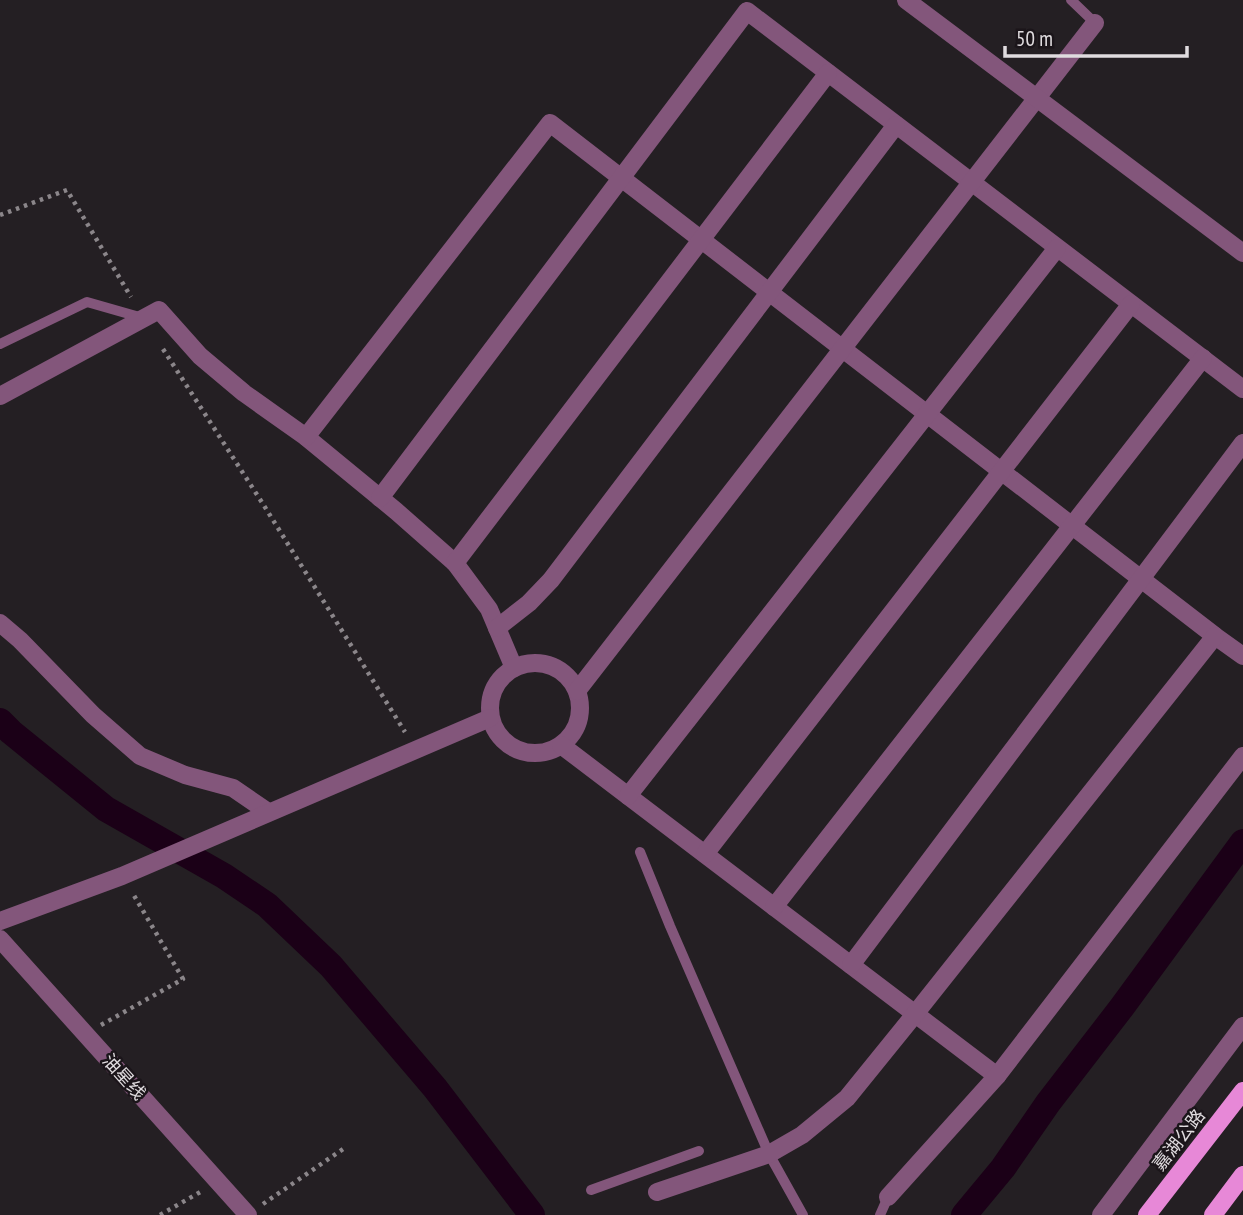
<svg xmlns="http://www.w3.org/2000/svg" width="1243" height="1215" font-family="'PT Sans Narrow','Noto Sans SC',sans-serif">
  <rect width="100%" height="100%" fill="#241f23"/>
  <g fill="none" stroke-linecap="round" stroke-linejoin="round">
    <g stroke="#1b0017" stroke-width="26">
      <path d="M0 721 11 732 106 809 224 876 267 905 331 966 435 1088 532 1215"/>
      <path d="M964 1215 1003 1168 1048 1103 1122 1007 1243 842"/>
    </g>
    <g stroke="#8b868a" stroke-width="4.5" stroke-dasharray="3.5 5" stroke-linecap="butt">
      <path d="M0 215 67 190 131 297"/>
      <path d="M163 349 263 504 405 732"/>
      <path d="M101 1025 183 979 132 892"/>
      <path d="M263 1204 343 1149"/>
      <path d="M160 1215 202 1191"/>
    </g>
    <g stroke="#83567b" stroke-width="10">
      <path d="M1071 0 1095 23"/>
      <path d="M0 344 87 302 143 318"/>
      <path d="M640 852 670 926 769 1154 803 1215"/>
      <path d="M591 1190 699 1151"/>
      <path d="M880 1215 888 1197"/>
    </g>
    <g stroke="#83567b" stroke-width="18">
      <path d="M0 396 159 310 200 356 244 393 306 437 396 511 455 563 489 609 514 668"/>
      <path d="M306 437 550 123 1215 636 1243 656"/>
      <path d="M380 498 747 11 1243 389"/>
      <path d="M455 563 828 73"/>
      <path d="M0 623 20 640 93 715 140 756 185 775 233 788 268 812"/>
      <path d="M497 628 529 603 551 580 896 125"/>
      <circle cx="535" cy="708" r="45"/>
      <path d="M577 691 1095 23"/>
      <path d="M561 745 997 1076"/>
      <path d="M628 796 1057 248"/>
      <path d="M705 854 1131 304"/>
      <path d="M774 907 1203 358"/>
      <path d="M0 921 122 876 490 718"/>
      <path d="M0 939 248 1215"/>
      <path d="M851 965 1243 443"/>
      <path d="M657 1192 769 1154 802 1135 847 1098 915 1014 1215 636"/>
      <path d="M888 1197 997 1076 1243 756"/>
      <path d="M1101 1215 1243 1026"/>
    </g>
    <path stroke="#83567b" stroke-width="18" d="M906 0 1243 253"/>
    <g stroke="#e788d7" stroke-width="18">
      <path d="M1147 1215 1243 1091"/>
      <path d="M1213 1215 1243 1175"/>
    </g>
  </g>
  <g text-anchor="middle" stroke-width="5" stroke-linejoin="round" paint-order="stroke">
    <g font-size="18" fill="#e0dcdf" stroke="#1b151a">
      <text transform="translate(124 1077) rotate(48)" y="6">油星线</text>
      <text transform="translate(1179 1140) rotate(-52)" y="6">嘉湖公路</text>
    </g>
  </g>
  <path d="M1005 46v10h182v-10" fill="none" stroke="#e0dcdf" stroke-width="3.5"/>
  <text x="1016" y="46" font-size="21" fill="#e0dcdf" stroke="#1b151a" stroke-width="5" paint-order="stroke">50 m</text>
</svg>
